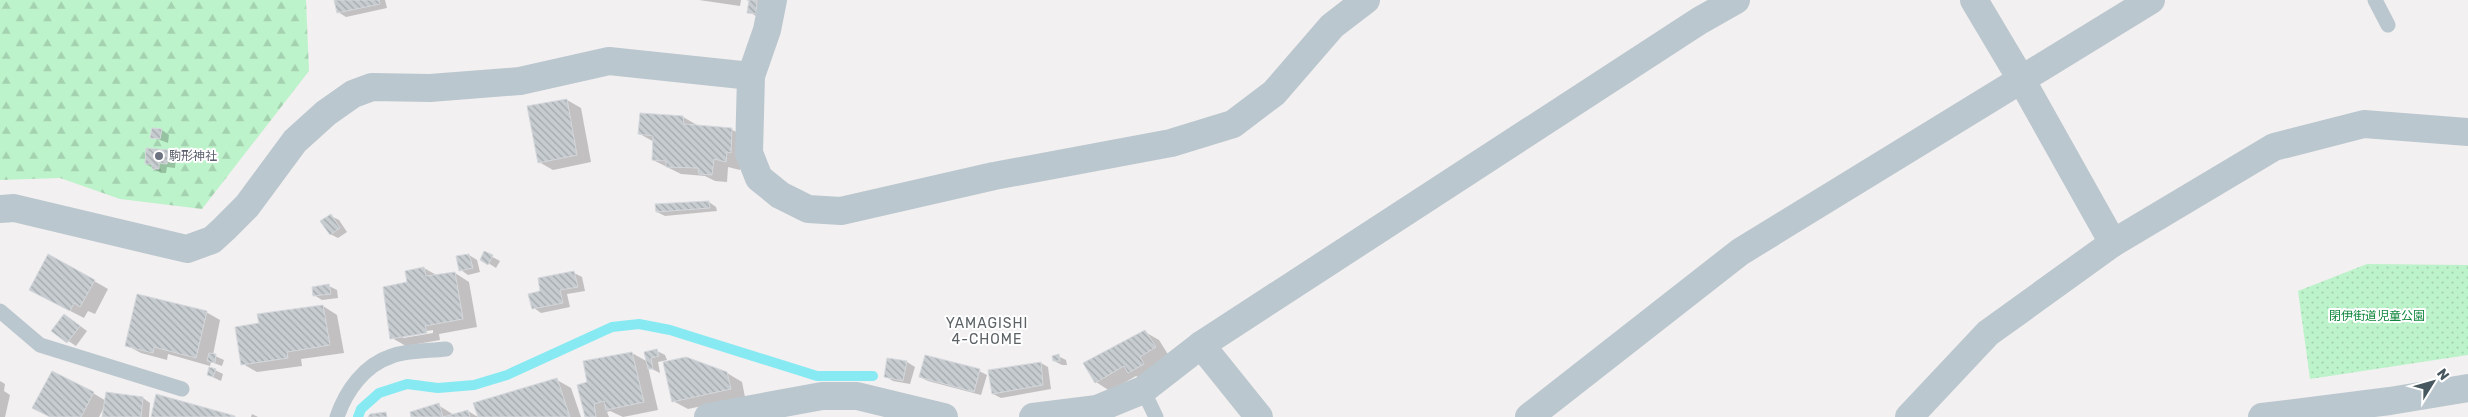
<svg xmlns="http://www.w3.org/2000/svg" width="2468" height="417" font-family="Rubik,'Noto Sans JP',sans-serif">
  <defs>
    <pattern id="forest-firs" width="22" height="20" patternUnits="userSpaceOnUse" patternTransform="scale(1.25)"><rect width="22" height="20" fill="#bdf3ca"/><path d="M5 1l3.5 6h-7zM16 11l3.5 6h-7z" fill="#a4d2b0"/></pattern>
    <pattern id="park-dots" width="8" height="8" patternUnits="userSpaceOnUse" patternTransform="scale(1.25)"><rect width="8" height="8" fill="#bdf3ca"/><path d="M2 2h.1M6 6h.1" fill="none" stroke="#a4d2b0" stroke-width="1.8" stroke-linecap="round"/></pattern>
    <pattern id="building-back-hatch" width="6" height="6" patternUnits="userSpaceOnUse" patternTransform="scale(1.25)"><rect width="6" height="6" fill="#c7ccd0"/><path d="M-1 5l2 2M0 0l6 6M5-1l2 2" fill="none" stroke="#a3a8ac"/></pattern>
  </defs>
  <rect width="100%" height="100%" fill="#f3f0f1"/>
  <path fill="url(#forest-firs)" d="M0 0H306L309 71 202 209 120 199 60 178 0 180Z"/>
  <path fill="url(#park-dots)" d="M2367 264 2468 265V355L2310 379 2298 291Z"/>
  <g fill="#0003" fill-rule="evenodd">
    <path d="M335 0H385L387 8 346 17 338 12Z"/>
    <path d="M699 0H741L740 6Z"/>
    <path d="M746 0H765L756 16 749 12 750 1Z"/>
    <path d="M567 100 581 108 591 162 553 170 539 162Z"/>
    <path d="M683 117 697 125 731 129 746 138 740 170 728 167 727 182 715 181 705 176 681 174 653 160 654 142 640 134Z"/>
    <path d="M162 130 169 135 168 143 152 137Z"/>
    <path d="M168 151 176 155 175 168 167 167 166 173H161L146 164Z"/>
    <path d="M709 202 716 207 717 211 665 216 657 212Z"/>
    <path d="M331 216 339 220 347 232 338 238 330 234Z"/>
    <path d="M485 253 500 261 496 268 482 259Z"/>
    <path d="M49 255 108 289 95 314 88 311 84 318 45 298Z"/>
    <path d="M469 255 477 260 480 272 468 275 461 270Z"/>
    <path d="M424 268 438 276 455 273 469 282 477 327 439 334 440 340 406 346 392 338 409 283ZM433 330V333L403 338V335Z"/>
    <path d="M574 273 582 277 585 291 567 294 570 307 541 313 534 308 541 292Z"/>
    <path d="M329 286 337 290 338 298 322 300 314 295Z"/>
    <path d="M323 306 337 315 344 353 301 359 302 366 257 372 243 364 260 324Z"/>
    <path d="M206 312 220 320 213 355 224 360 222 366 211 362 210 366 168 354 167 360 141 353 126 345Z"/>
    <path d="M72 320 87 331 76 346 53 331Z"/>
    <path d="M1145 332 1159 340 1169 356 1144 380 1136 376 1110 391 1096 382Z"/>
    <path d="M657 351 665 355 667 360 658 362 660 373 648 367 658 410 623 417 610 411 607 412 609 417H586L589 383 632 353 648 362 646 353Z"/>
    <path d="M1058 356 1066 360 1067 365H1062L1054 361Z"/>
    <path d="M888 359 907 362 915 367 910 384 893 381 885 376Z"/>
    <path d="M1041 363 1048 367 1051 389 1001 398 993 394Z"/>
    <path d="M215 370 223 374 221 381 208 375Z"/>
    <path d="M979 371 987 375 981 395 928 381 920 377Z"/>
    <path d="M727 373 742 382 745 397 688 409 673 401Z"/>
    <path d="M557 380 571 388 581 417H479Z"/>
    <path d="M0 381 5 384 4 391 10 395 5 417H0Z"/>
    <path d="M93 393 106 401 143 398 150 403 149 417H103L104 407 99 417H50Z"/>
    <path d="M438 405 454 415 468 411 478 417H413Z"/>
    <path d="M252 414 258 417H251Z"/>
  </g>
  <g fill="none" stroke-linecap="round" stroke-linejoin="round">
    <path stroke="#87eaf2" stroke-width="10" d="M358 417 361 409 379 393 407 384 438 388 474 385 507 375 612 327 639 324 670 330 817 376H873"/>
  </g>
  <g fill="url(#building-back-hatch)" stroke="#d4d8dc">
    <path d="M334 0H379L380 4 337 13Z"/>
    <path d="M749 0H757L756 14 747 13Z"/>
    <path d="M567 99 577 155 538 163 527 106Z"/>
    <path d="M640 113 683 116 684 124 732 128 731 153 727 152 726 162 714 159 712 175 699 174 698 168 666 167V161L652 160 653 136 638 134Z"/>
    <path d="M152 128 162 129 160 139 150 138Z"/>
    <path d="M146 148 168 150 167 164 159 163V169H152V164H145Z"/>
    <path d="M709 201 710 208 656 212 655 204Z"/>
    <path d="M331 214 340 228 330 235 320 221Z"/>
    <path d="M484 251 493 255 488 265 480 260Z"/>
    <path d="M48 254 95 280 80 307 74 303 70 311 29 290Z"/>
    <path d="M469 254 473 268 459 271 456 256Z"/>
    <path d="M424 267 426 276 455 272 463 319 425 326 427 333 390 339 383 287 407 282 405 271Z"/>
    <path d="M574 271 578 287 560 290 563 303 532 309 528 294 540 291 538 278Z"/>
    <path d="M329 284 331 294 313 296 312 287Z"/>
    <path d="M137 294 207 311 196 358 154 347 153 353 125 346Z"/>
    <path d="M323 305 330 345 287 352 288 358 241 365 235 327 259 323 257 314Z"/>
    <path d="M64 314 80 326 67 343 51 331Z"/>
    <path d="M1145 330 1156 347 1140 357 1144 364 1128 373 1124 366 1095 383 1083 363Z"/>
    <path d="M657 349 659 356 651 358 653 369H648L644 352Z"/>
    <path d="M632 352 644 402 606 410 604 401 594 404 596 417H585L577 385 587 382 583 361Z"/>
    <path d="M209 353 216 354 215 363 207 361Z"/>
    <path d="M1059 354 1060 361H1053L1052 356Z"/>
    <path d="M925 355 980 369 974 392 919 377Z"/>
    <path d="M686 357 727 372 731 389 672 402 663 362Z"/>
    <path d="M887 358 907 361 903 381 884 377Z"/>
    <path d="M1041 362 1043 385 992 394 988 370Z"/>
    <path d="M209 367 216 369 213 377 207 375Z"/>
    <path d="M52 371 94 392 81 417H50L32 408Z"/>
    <path d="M557 378 570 417H478L473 403Z"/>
    <path d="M106 392 143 397 141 417H102Z"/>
    <path d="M156 394 235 416V417H151Z"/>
    <path d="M439 403 443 417 468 410 470 417H411L410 412Z"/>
    <path d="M386 412 387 417H368L370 414Z"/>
  </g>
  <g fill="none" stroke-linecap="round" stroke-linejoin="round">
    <g stroke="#bbc7ce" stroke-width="15">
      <path d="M2375 0 2388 25"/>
      <path d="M0 311 40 345 182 389"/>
      <path d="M1143 390 1156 417"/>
      <path d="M337 417C346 391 364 365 392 356 408 350 429 351 446 349"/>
    </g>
    <g stroke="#bbc7ce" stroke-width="28">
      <path d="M1974 0 2021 79 2113 243"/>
      <path d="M751 76 767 30 773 0"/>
      <path d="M0 209 14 208 187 249 212 240 224 229 247 206 295 141 326 113 353 94 372 87 430 88 520 81 609 61 751 76 749 153 759 178 780 195 808 209 841 211 994 176 1171 143 1233 124 1274 93 1332 26 1366 0"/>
      <path d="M1201 345 1259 417"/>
      <path d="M708 417 822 396H857L944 417"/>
      <path d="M1033 417 1097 409 1143 390 1201 345 1699 21 1736 0"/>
      <path d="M1529 417 1740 252 2151 0"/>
      <path d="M1909 417 1988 333 2113 243 2274 147 2364 124 2468 132"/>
      <path d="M2262 417 2390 401 2468 388"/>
    </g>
  </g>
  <circle fill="#6b7280" stroke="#fff" stroke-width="2" cx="159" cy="156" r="5"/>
  <g text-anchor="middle" stroke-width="4" stroke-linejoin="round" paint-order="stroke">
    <g font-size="12" fill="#5b616d" stroke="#fff" text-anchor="start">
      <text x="169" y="160">駒形神社</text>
    </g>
    <g font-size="12" fill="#11873c" stroke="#fff">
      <text x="2377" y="320">閉伊街道児童公園</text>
    </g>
    <g font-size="14" letter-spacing="1" fill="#5c6266" stroke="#fff">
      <text x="987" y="328">YAMAGISHI<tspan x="987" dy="16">4-CHOME</tspan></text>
    </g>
  </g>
  <g transform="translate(2433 382) rotate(53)" stroke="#ffffff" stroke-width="4" paint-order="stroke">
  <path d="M0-4L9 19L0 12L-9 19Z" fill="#47575f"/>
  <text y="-8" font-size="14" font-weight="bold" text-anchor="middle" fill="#47575f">N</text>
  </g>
</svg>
